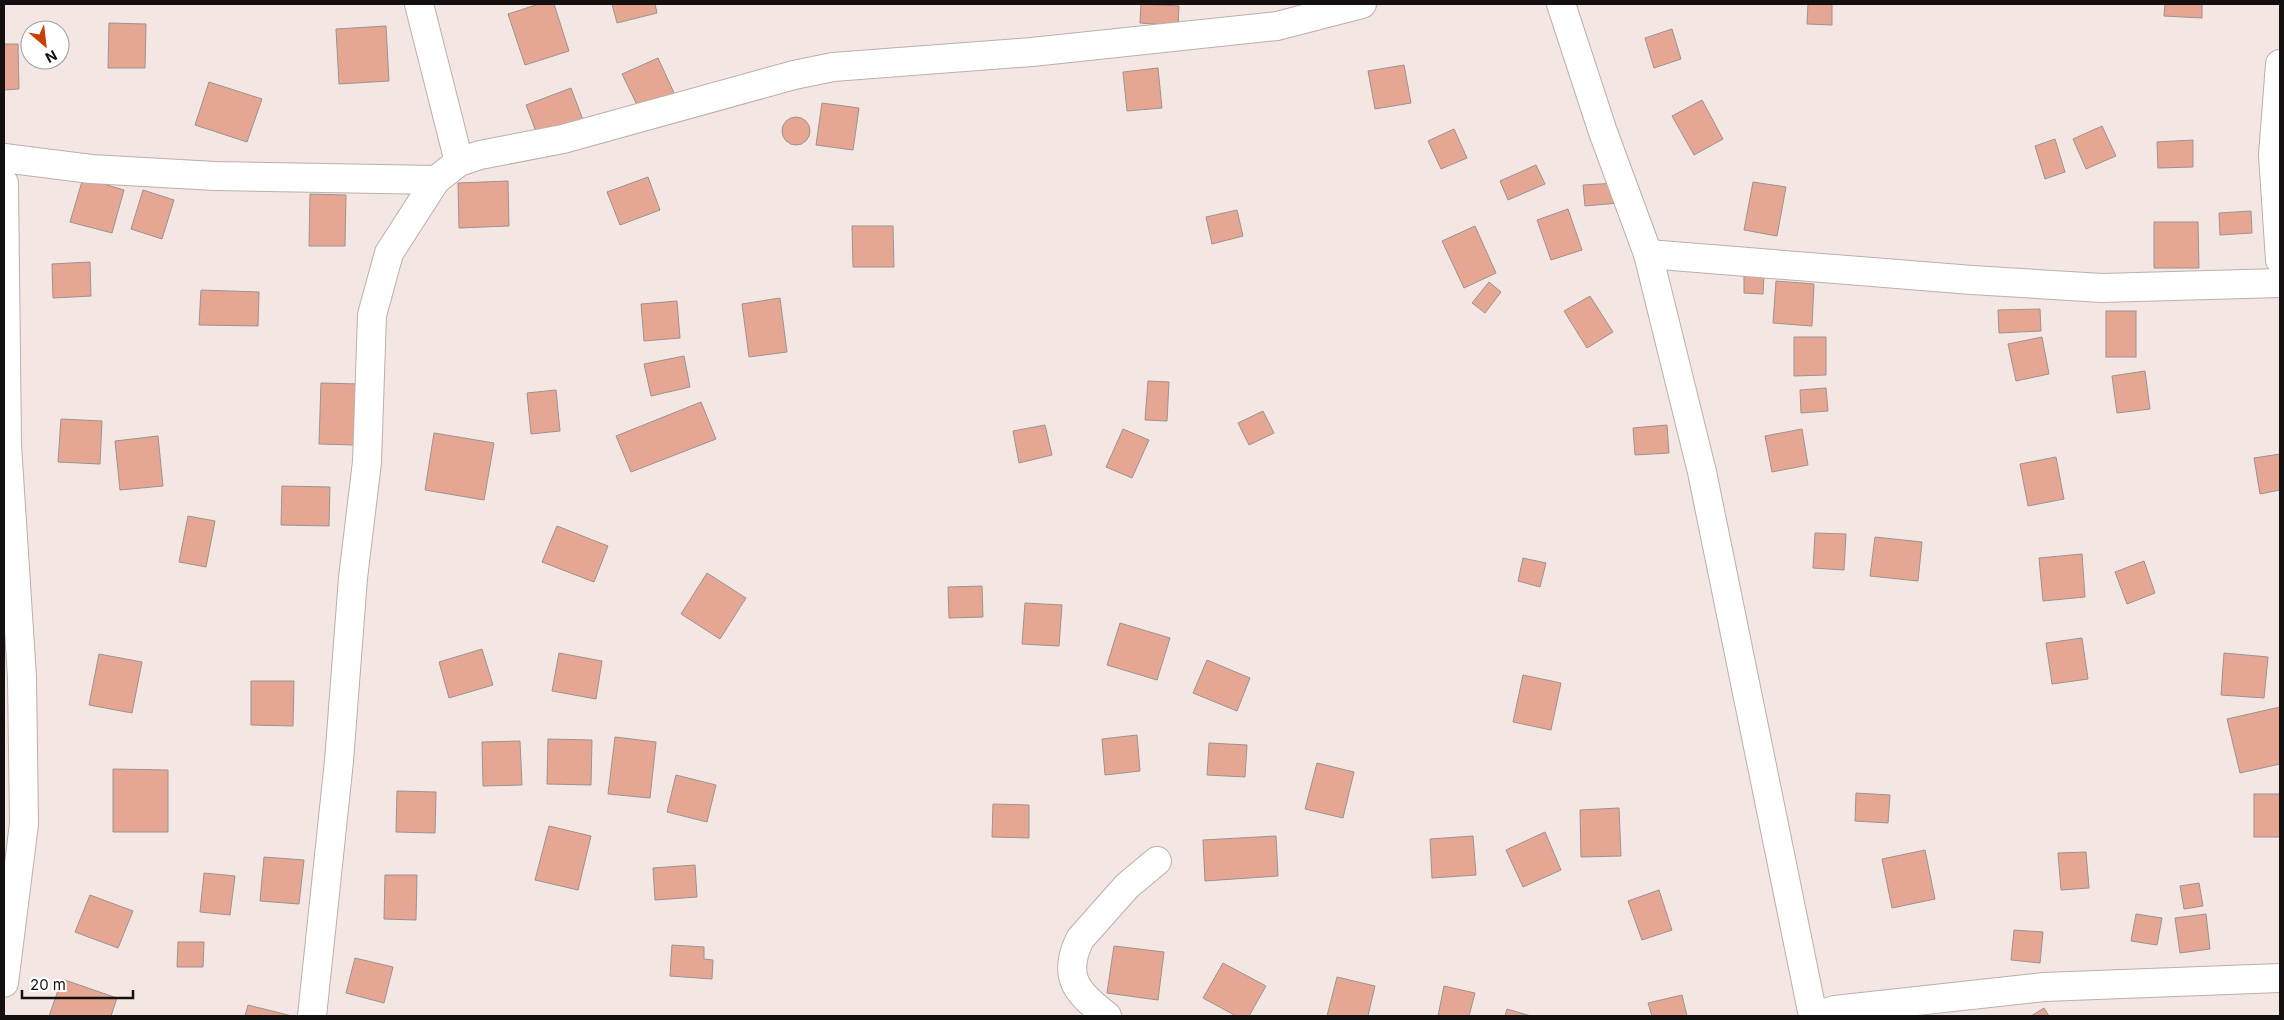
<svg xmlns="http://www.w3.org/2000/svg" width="2284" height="1020" font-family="Inter,sans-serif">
  <rect width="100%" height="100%" fill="#f4e7e3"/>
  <g fill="#e5a793" stroke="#9e928e">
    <path d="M539 4H554L569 51 525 65 508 14Z"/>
    <path d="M612 4H655L657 13 617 23Z"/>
    <path d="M1141 4 1179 6 1178 26 1140 23Z"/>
    <path d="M1808 4H1832V25L1807 24Z"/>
    <path d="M2165 4H2202V18L2164 16Z"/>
    <path d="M109 23 146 24 145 68H108Z"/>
    <path d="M386 26 389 81 339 84 336 29Z"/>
    <path d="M1672 29 1681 59 1654 68 1645 38Z"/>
    <path d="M4 44H18L19 89 4 90Z"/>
    <path d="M658 58 675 95 640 111 622 74Z"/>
    <path d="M1404 65 1411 103 1375 109 1368 71Z"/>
    <path d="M1158 68 1162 108 1127 111 1123 72Z"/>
    <path d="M209 82 262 99 247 142 195 125Z"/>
    <path d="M571 88 583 120 538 137 526 105Z"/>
    <path d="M1702 100 1723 139 1694 155 1672 116Z"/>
    <path d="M822 103 859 108 853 150 816 145Z"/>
    <circle cx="796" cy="131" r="14"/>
    <path d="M2102 126 2116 156 2086 169 2073 139Z"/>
    <path d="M1454 129 1467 158 1441 169 1428 141Z"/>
    <path d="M2055 139 2065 172 2045 179 2035 146Z"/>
    <path d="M2193 140V167L2158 168 2157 142Z"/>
    <path d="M1536 165 1545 184 1508 200 1500 181Z"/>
    <path d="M648 177 660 210 620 225 607 192Z"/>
    <path d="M83 178 124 190 112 233 70 222Z"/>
    <path d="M508 181 509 226 459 228 458 183Z"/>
    <path d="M1753 182 1786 187 1777 236 1744 230Z"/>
    <path d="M1617 183 1619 203 1585 206 1583 185Z"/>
    <path d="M143 190 174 200 162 239 131 229Z"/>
    <path d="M310 194 346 195 345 246H309Z"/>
    <path d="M1568 209 1582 250 1551 260 1537 220Z"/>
    <path d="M1237 210 1243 236 1212 244 1206 217Z"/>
    <path d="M2251 211 2252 233 2220 235 2219 213Z"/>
    <path d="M2154 222H2198L2199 268H2154Z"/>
    <path d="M852 226H893L894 267H853Z"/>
    <path d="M1475 226 1496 273 1464 288 1442 241Z"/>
    <path d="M90 262 91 296 53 298 52 264Z"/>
    <path d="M1744 273 1764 274 1763 294 1744 293Z"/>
    <path d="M1776 281 1814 284 1812 326 1773 323Z"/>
    <path d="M1489 282 1501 292 1485 313 1472 303Z"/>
    <path d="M201 290 259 292 258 326 199 325Z"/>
    <path d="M1590 296 1613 332 1587 348 1564 311Z"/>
    <path d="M780 298 787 352 749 357 742 304Z"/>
    <path d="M677 301 680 338 644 341 641 304Z"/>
    <path d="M2040 309 2041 331 1999 333 1998 310Z"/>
    <rect x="2106" y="311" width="30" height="46"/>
    <path d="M1794 337H1826V375L1794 376Z"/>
    <path d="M2042 337 2049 374 2016 381 2008 344Z"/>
    <path d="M684 356 690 387 651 396 644 364Z"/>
    <path d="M2145 371 2150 409 2117 413 2112 376Z"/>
    <path d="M1148 381 1169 382 1167 421 1145 420Z"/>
    <path d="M321 383 359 384 356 445 319 444Z"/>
    <path d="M1826 388 1828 411 1801 413 1800 390Z"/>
    <path d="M556 390 560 431 531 434 527 393Z"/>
    <path d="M701 402 716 439 631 472 616 436Z"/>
    <path d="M1263 411 1274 433 1249 445 1238 423Z"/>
    <path d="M61 419 102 421 100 464 58 462Z"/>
    <path d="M1045 425 1052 455 1019 463 1013 431Z"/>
    <path d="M1667 425 1669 453 1635 455 1633 428Z"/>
    <path d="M1123 429 1149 440 1132 478 1106 467Z"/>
    <path d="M1802 429 1808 465 1772 472 1765 436Z"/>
    <path d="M434 433 494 443 484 500 425 490Z"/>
    <path d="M158 436 163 486 120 490 115 441Z"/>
    <path d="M2280 454V490L2260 494 2254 458Z"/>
    <path d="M2056 457 2064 499 2028 506 2020 464Z"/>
    <path d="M282 486 330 487 329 526 281 525Z"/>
    <path d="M188 516 215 521 206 567 179 562Z"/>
    <path d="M557 526 608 546 594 582 542 562Z"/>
    <path d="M1815 533 1846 534 1844 570 1813 568Z"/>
    <path d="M1875 537 1922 542 1918 581 1870 576Z"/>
    <path d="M2082 554 2085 597 2043 601 2039 558Z"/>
    <path d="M1523 558 1546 563 1540 587 1518 581Z"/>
    <path d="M2144 561 2155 593 2127 604 2115 572Z"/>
    <path d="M707 573 746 598 720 639 681 614Z"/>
    <path d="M982 586 983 617 949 618 948 587Z"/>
    <path d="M1025 603 1062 605 1059 646 1022 644Z"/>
    <path d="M1120 623 1170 638 1157 680 1107 665Z"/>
    <path d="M2082 638 2088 679 2052 684 2046 643Z"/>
    <path d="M482 649 493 685 449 698 439 662Z"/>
    <path d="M559 653 602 661 596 699 552 691Z"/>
    <path d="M2224 653 2268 657 2264 698 2221 695Z"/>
    <path d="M99 654 142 662 132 713 89 705Z"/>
    <path d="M1207 660 1250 678 1237 711 1193 693Z"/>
    <path d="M1523 675 1561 683 1551 730 1513 722Z"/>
    <path d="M251 681H294L293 726 251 725Z"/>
    <path d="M2280 707V764L2240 773 2227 719Z"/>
    <path d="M1137 735 1140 771 1105 775 1102 739Z"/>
    <path d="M615 737 656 742 650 798 608 794Z"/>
    <path d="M548 739 592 740 591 785 547 784Z"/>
    <path d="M520 741 522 785 483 786 482 742Z"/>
    <path d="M1209 743 1247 745 1245 777 1207 775Z"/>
    <path d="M1317 763 1354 772 1343 818 1305 809Z"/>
    <path d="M113 769 168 770V832H113Z"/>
    <path d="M676 775 716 785 707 822 667 812Z"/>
    <path d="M397 791 436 792 435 833 396 832Z"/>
    <path d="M1856 793 1890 795 1888 823 1855 821Z"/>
    <rect x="2254" y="794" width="26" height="43"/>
    <path d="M993 804 1029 805V838L992 837Z"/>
    <path d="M1619 808 1621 856 1581 857 1580 810Z"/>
    <path d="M549 826 591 836 578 890 535 880Z"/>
    <path d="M1545 832 1561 870 1523 887 1506 850Z"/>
    <path d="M1276 836 1278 876 1205 881 1203 840Z"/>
    <path d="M1473 836 1476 875 1432 878 1430 839Z"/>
    <path d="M1925 850 1935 899 1892 908 1882 859Z"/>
    <path d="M2086 852 2089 888 2061 890 2058 853Z"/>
    <path d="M264 857 304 860 299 904 260 901Z"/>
    <path d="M695 865 697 897 655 900 653 868Z"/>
    <path d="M204 873 235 876 230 915 200 912Z"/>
    <path d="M385 875H417L416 920 384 919Z"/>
    <path d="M2199 883 2203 906 2184 909 2180 886Z"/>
    <path d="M1659 890 1672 930 1642 940 1628 901Z"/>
    <path d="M90 895 133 911 118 948 75 932Z"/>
    <path d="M2136 914 2162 918 2157 945 2131 941Z"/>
    <path d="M2206 914 2210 949 2180 953 2175 918Z"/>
    <path d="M2014 930 2043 932 2040 963 2011 960Z"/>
    <path d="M178 942H204L203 967H177Z"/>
    <path d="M672 945 704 947V959L713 960 712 979 670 976Z"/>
    <path d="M1114 946 1164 952 1158 1000 1107 993Z"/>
    <path d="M355 958 393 967 384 1003 346 993Z"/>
    <path d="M1223 963 1266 986 1249 1016H1236L1203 998Z"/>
    <path d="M1337 977 1375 986 1368 1016H1327Z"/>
    <path d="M62 979 117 998 111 1016H49Z"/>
    <path d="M1444 986 1475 993 1469 1016H1438Z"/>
    <path d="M1682 995 1687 1016H1652L1648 1003Z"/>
    <path d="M248 1005 292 1016H245Z"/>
    <path d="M2044 1008 2049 1016H2031Z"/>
    <path d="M1507 1009 1531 1016H1505Z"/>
  </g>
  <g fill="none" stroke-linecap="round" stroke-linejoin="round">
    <g stroke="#bbafab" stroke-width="30">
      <g id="minor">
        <path d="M419 4 459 162"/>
        <path d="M1561 4 1603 132 1648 254 1702 472 1813 1016"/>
        <path d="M2280 64 2273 155 2280 260"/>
        <path d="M4 158 91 169 215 176 436 180"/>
        <path d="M4 183 7 445 22 677 24 824 4 983"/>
        <path d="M1648 254 1972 280 2102 288 2280 283"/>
        <path d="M312 1016 339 761 353 578 367 462 372 315 389 253 436 180 459 162 480 155 563 139 794 75 833 67 1032 52 1277 26 1362 4"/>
        <path d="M1107 1016C1078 993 1061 978 1080 939L1127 886 1157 861"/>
        <path d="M1815 1016 1835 1010 2044 987 2280 978"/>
      </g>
    </g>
    <use href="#minor" stroke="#fff" stroke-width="28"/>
  </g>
  <rect width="2284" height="1020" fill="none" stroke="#14100f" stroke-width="10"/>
  <g transform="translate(45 45) rotate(152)"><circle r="24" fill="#ffffff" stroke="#a19f9f"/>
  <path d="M0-4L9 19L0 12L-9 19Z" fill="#c74104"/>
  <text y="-8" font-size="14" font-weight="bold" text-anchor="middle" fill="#14100f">N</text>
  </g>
  <path d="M22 990v8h111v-8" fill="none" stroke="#14100f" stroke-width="2.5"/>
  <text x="30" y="990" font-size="15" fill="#14100f" stroke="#ffffff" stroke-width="4" paint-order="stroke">20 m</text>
</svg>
